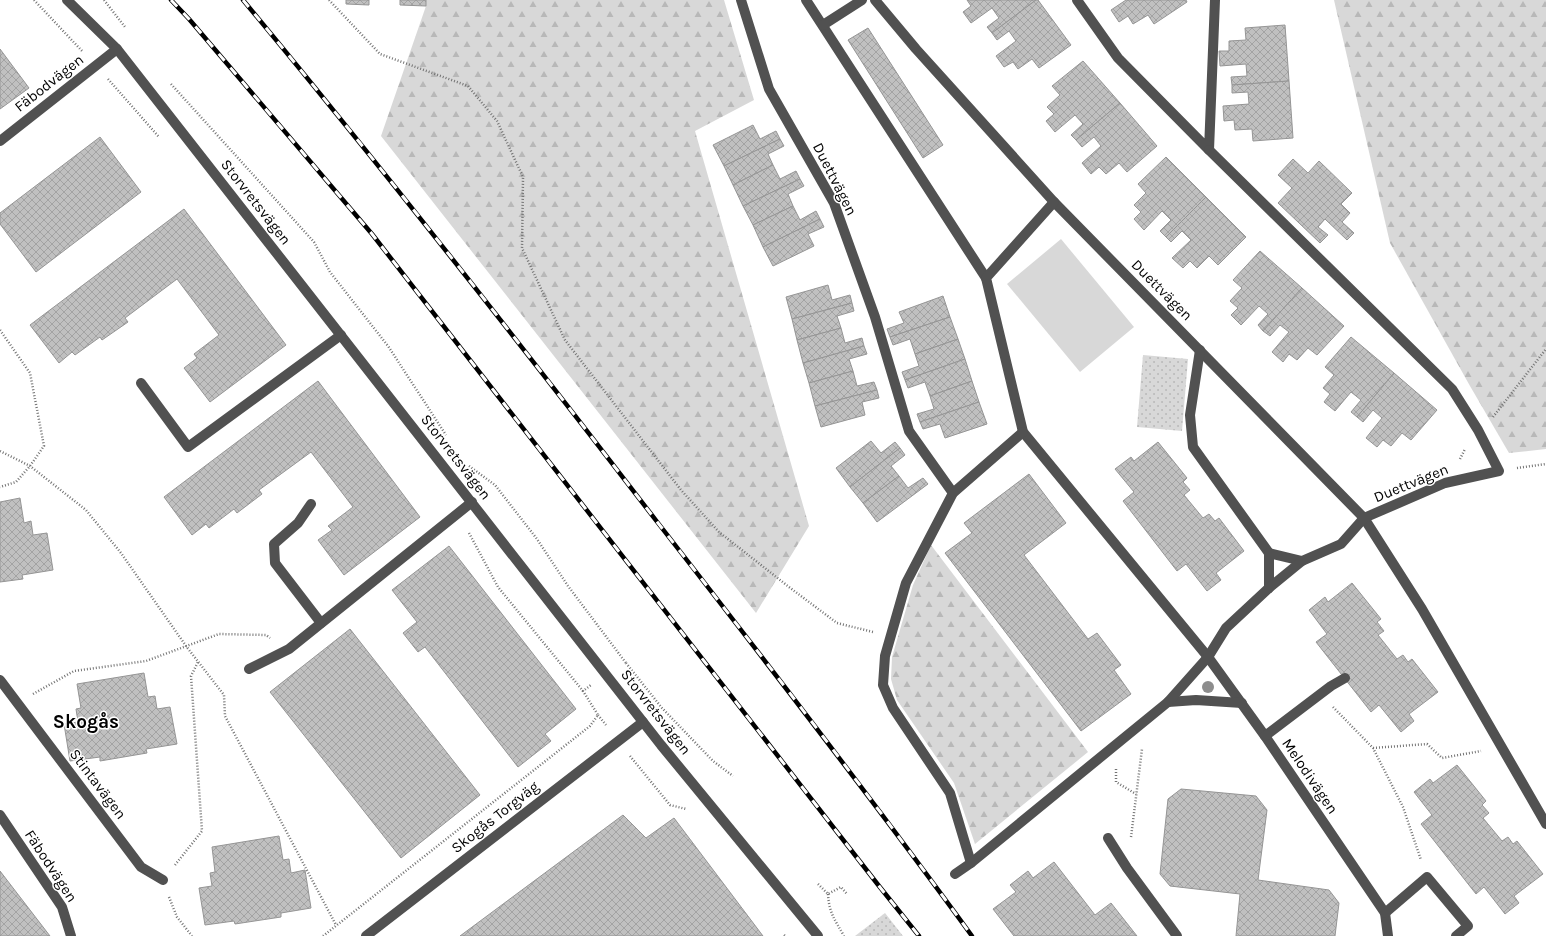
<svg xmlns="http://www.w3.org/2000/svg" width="1546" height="936" font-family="Karla,sans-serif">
  <defs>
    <pattern id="grass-dots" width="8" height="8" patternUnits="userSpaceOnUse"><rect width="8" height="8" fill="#d8d8d8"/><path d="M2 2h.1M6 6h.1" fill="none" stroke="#b8b8b8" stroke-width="1.8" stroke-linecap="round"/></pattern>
    <pattern id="forest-firs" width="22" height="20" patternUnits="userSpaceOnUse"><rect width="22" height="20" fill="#d8d8d8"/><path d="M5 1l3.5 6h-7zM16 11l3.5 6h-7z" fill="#b8b8b8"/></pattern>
    <pattern id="building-cross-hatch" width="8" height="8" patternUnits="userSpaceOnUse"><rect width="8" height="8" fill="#c0c0c0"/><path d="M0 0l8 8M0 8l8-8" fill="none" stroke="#a3a3a3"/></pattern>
  </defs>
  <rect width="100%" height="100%" fill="#fff"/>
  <g fill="url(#grass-dots)">
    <path d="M1143 355 1188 359 1182 431 1137 427Z"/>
    <path d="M885 913 903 936H855Z"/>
  </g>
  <g fill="url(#forest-firs)">
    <path d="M426 0H724L754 100 695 131 809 526 756 613 381 136 426 6Z"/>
    <path d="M1334 0H1546V449L1509 453 1470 386 1390 243Z"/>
    <path d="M931 545 1088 752 975 844 954 783 897 700 891 679 892 657 913 585Z"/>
  </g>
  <path fill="#d8d8d8" d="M1061 239 1134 327 1080 372 1007 284Z"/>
  <g fill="url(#building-cross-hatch)" stroke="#959595">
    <path d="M346 0H369V5L346 4Z"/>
    <path d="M400 0H426V6L400 5Z"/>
    <path d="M967 0H1036L992 33 987 27 999 18 992 8 971 23 963 12 971 6Z"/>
    <path d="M1036 0H1038L1071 45 1039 68 1032 59 1018 69 1013 62 1004 67 996 56 1016 41 1009 31 997 40 992 33Z"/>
    <path d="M1126 0H1186L1187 2 1154 24 1148 15 1133 24 1128 16 1119 22 1111 10Z"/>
    <path d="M1285 25 1289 81 1232 85 1231 77 1247 76 1246 64 1220 66 1219 51H1229V41L1246 40 1245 28Z"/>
    <path d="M868 28 943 145 923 158 848 40Z"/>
    <path d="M0 49 29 88 0 109Z"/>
    <path d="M1083 61 1120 103 1076 140 1071 135 1083 124 1075 115 1055 132 1046 121 1054 114 1047 107 1060 95 1052 86Z"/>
    <path d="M1289 81 1293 138 1253 141 1252 129 1235 130 1234 120 1224 121 1223 106 1249 104 1248 92 1232 93V85Z"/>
    <path d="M1120 103 1157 146 1127 172 1119 163 1106 174 1099 167 1091 174 1082 163 1101 146 1094 137 1082 147 1076 140Z"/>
    <path d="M753 125 760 139 776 131 780 139 724 166 713 145Z"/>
    <path d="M100 137 141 192 36 272 0 224V213Z"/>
    <path d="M780 139 784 146 768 154 773 165 733 185 724 166Z"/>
    <path d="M1166 157 1206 197 1166 237 1160 231 1171 220 1162 211 1144 230 1134 219 1141 212 1134 205 1146 193 1138 184Z"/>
    <path d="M1293 159 1308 173 1319 161 1352 193 1341 204 1350 213 1342 222 1354 233 1347 240 1325 219 1318 227 1328 235 1320 243 1278 203 1292 188 1278 175Z"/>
    <path d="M773 165 780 179 796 171 800 179 743 206 733 185Z"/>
    <path d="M800 179 804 186 788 194 793 206 753 225 743 206Z"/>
    <path d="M1206 197 1246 237 1218 265 1209 256 1197 268 1190 261 1183 268 1172 258 1191 240 1182 231 1171 242 1166 237Z"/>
    <path d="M793 206 800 220 816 211 820 219 763 247 753 225Z"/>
    <path d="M184 209 286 345 210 402 184 368 197 358 194 354 219 335 177 279 125 318 128 322 102 340 100 337 75 355 72 352 59 363 30 325Z"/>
    <path d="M820 219 824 227 808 234 814 246 773 266 763 247Z"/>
    <path d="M1260 251 1302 288 1263 331 1258 325 1268 314 1259 306 1241 325 1231 315 1238 308 1230 301 1242 288 1233 280Z"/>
    <path d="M828 285 832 300 850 295 852 303 792 319 786 297Z"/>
    <path d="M1302 288 1344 326 1317 355 1308 348 1297 360 1289 354 1283 362 1272 352 1289 332 1280 325 1270 336 1263 331Z"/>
    <path d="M943 296 950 317 890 337 887 329 904 323 899 312Z"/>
    <path d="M852 303 854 311 837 316 841 328 797 340 792 319Z"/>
    <path d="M950 317 958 339 915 354 910 339 893 345 890 337Z"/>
    <path d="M841 328 845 343 862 338 864 346 803 363 797 340Z"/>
    <path d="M1351 337 1394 373 1357 417 1351 412 1361 400 1351 392 1335 411 1324 402 1330 394 1323 388 1334 375 1325 367Z"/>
    <path d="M958 339 965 359 905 380 902 372 919 366 915 354Z"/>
    <path d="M864 346 867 354 849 359 853 371 809 383 803 363Z"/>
    <path d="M965 359 972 381 930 396 925 382 908 388 905 380Z"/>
    <path d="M853 371 857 386 874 382 877 390 815 406 809 383Z"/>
    <path d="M1394 373 1437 410 1411 440 1402 433 1391 446 1383 440 1377 447 1366 438 1382 418 1373 410 1363 422 1357 417Z"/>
    <path d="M318 381 420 517 344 575 318 540 332 530 328 526 353 507 311 452 259 490 262 494 237 513 234 509 209 528 206 524 192 535 164 497Z"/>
    <path d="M972 381 979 402 920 422 917 414 934 409 930 396Z"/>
    <path d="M877 390 879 398 862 402 865 415 821 427 815 406Z"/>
    <path d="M979 402 987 424 945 438 940 424 923 429 920 422Z"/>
    <path d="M871 441 881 453 895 442 900 448 850 487 836 468Z"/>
    <path d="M1158 442 1187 478 1183 482 1190 490 1184 495 1203 518 1209 514 1215 521 1219 518 1244 551 1216 573 1221 580 1207 591 1186 564 1177 571 1123 501 1134 492 1115 469 1131 457 1134 461Z"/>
    <path d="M900 448 905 455 891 466 899 476 863 503 850 487Z"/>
    <path d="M1029 474 1066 523 1024 555 1088 639 1097 633 1121 665 1114 670 1131 694 1081 731 945 553 972 533 964 523Z"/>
    <path d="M899 476 908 488 923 478 928 484 877 522 863 503Z"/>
    <path d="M20 498 24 523 31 521 33 535 47 533 53 570 22 575 23 579 0 582V502Z"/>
    <path d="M449 546 576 709 545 734 551 741 518 767 425 647 418 652 403 633 417 622 392 590Z"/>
    <path d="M1352 583 1381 619 1377 622 1384 631 1378 635 1397 659 1403 655 1408 662 1412 659 1438 692 1409 714 1414 721 1401 732 1379 705 1371 712 1316 642 1327 634 1309 610 1325 597 1328 602Z"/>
    <path d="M350 629 480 795 401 858 270 692Z"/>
    <path d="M144 673 148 697 155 696 157 709 170 707 177 744 146 749 147 753 100 761V757L70 761 64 724 78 722 76 709 81 708 77 684Z"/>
    <path d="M1457 765 1486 801 1482 805 1489 813 1483 818 1502 841 1508 837 1513 844 1517 841 1543 874 1514 896 1519 903 1505 914 1484 887 1476 894 1421 824 1432 815 1414 792 1430 779 1433 783Z"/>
    <path d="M1181 789 1256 796 1267 810 1258 880 1329 890 1339 903 1335 936H1236L1240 894 1170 886 1160 874 1168 799Z"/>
    <path d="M623 815 646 838 674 818 763 936H460Z"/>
    <path d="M279 836 283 860 289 859 291 873 305 870 311 908 281 913V917L235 924 234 921 205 925 199 888 212 886 210 873 215 872 212 847Z"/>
    <path d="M1054 862 1095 915 1111 903 1137 936H1014L993 909 1016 892 1010 885 1028 871 1033 878Z"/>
    <path d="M0 871 50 936H0Z"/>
  </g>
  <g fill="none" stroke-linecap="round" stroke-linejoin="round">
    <g stroke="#737373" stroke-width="2.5" stroke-dasharray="1 2" stroke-linecap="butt">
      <path d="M34 0 83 52"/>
      <path d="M104 0 125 27"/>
      <path d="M329 0 380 54 468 86 497 121 523 177 522 248 565 340 681 490 719 532 789 587 837 623 873 632"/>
      <path d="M108 79 159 137"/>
      <path d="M171 84 314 242 330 272 388 346 446 435"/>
      <path d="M0 330 30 373 44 446 30 466 16 482 0 487"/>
      <path d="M1493 417 1546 349"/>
      <path d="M0 451 30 466 86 510 121 553 186 646 224 695 225 716 336 925"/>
      <path d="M1460 459 1465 449"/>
      <path d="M469 466 495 485 537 539 568 586 626 663"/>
      <path d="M1517 468 1546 464"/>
      <path d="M469 533 498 587 583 691"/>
      <path d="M626 663 662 708 713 761 733 776"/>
      <path d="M33 694 74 671 146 661 219 634 266 635 270 638"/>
      <path d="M1333 707 1373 748 1403 807 1421 860"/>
      <path d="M598 715 606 725"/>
      <path d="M1373 748 1427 744 1442 758 1481 751"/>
      <path d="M630 756 670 805 686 809"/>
      <path d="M1116 769V782L1136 794"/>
      <path d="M1131 837 1142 749"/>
      <path d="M175 865 202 831 191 676 198 662"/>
      <path d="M818 884 828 894 841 887 847 894"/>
      <path d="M828 894C829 913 835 920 844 936"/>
      <path d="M169 897 177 917 192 936"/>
      <path d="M784 935 785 936"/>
      <path d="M323 936 590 726 598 715 583 691 591 685"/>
    </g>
    <g stroke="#515151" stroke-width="10">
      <path d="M67 0 117 49 661 745 818 936"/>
      <path d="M741 0 769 89 834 203 875 317 909 431 953 493"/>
      <path d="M806 0 986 278"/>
      <path d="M875 0 916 49 1054 202 1364 518 1422 609 1546 824"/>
      <path d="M1077 0 1118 58 1209 150 1215 0"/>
      <path d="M823 25 862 0"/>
      <path d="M0 141 117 49"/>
      <path d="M1054 202 986 278 1023 432 1208 657 1265 736 1385 913 1388 936"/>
      <path d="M1200 350 1190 415 1193 447 1269 553"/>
      <path d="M141 383 188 447 341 335"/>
      <path d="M311 504 298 523 274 544 275 563 321 623"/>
      <path d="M1269 588V553L1302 561"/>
      <path d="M249 669 289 649 472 502"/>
      <path d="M0 680 141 867 163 880"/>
      <path d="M1168 702 1196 700 1242 703"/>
      <path d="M1265 736 1331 686 1345 678"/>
      <path d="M0 815 62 907 71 936"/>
      <path d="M1108 838 1127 868 1177 936"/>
      <path d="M971 863 950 793 893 708 883 685 885 656 906 583 953 493 1023 432"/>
      <path d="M955 874 971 863 1168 702 1208 657 1226 628 1269 588 1302 561 1341 544 1364 518 1445 483 1499 471 1478 430 1452 389 1209 150"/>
      <path d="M1385 913 1427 877 1468 926 1456 936"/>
      <path d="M366 936 643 722"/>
    </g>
    <g stroke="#000" stroke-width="4.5">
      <g id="rail">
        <path d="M171 0 189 19 372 234 879 886 919 936"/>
        <path d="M243 0C385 171 522 346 658 523 764 659 870 796 972 936"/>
      </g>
    </g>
    <use href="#rail" stroke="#fff" stroke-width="3" stroke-dasharray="9" stroke-linecap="butt"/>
  </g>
  <circle fill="#8d8d8d" cx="1208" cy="687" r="6"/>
  <g text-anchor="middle" stroke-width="3" stroke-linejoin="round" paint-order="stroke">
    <g font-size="15" fill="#000" stroke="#fff">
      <text transform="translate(49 83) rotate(-38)" y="5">Fäbodvägen</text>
      <text transform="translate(835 179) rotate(63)" y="5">Duettvägen</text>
      <text transform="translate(256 202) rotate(52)" y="5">Storvretsvägen</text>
      <text transform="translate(1162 290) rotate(45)" y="5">Duettvägen</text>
      <text transform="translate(456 457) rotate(52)" y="5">Storvretsvägen</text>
      <text transform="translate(1411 483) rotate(-22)" y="5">Duettvägen</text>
      <text transform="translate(656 712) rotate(52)" y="5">Storvretsvägen</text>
      <text transform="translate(1310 776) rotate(56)" y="5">Melodivägen</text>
      <text transform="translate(98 784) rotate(53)" y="5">Stintavägen</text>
      <text transform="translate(495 817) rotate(-38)" y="5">Skogås Torgväg</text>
      <text transform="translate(51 866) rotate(57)" y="5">Fäbodvägen</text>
    </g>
    <g font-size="19" font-weight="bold" fill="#000" stroke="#fff">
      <text x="86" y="728">Skogås</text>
    </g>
  </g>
</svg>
